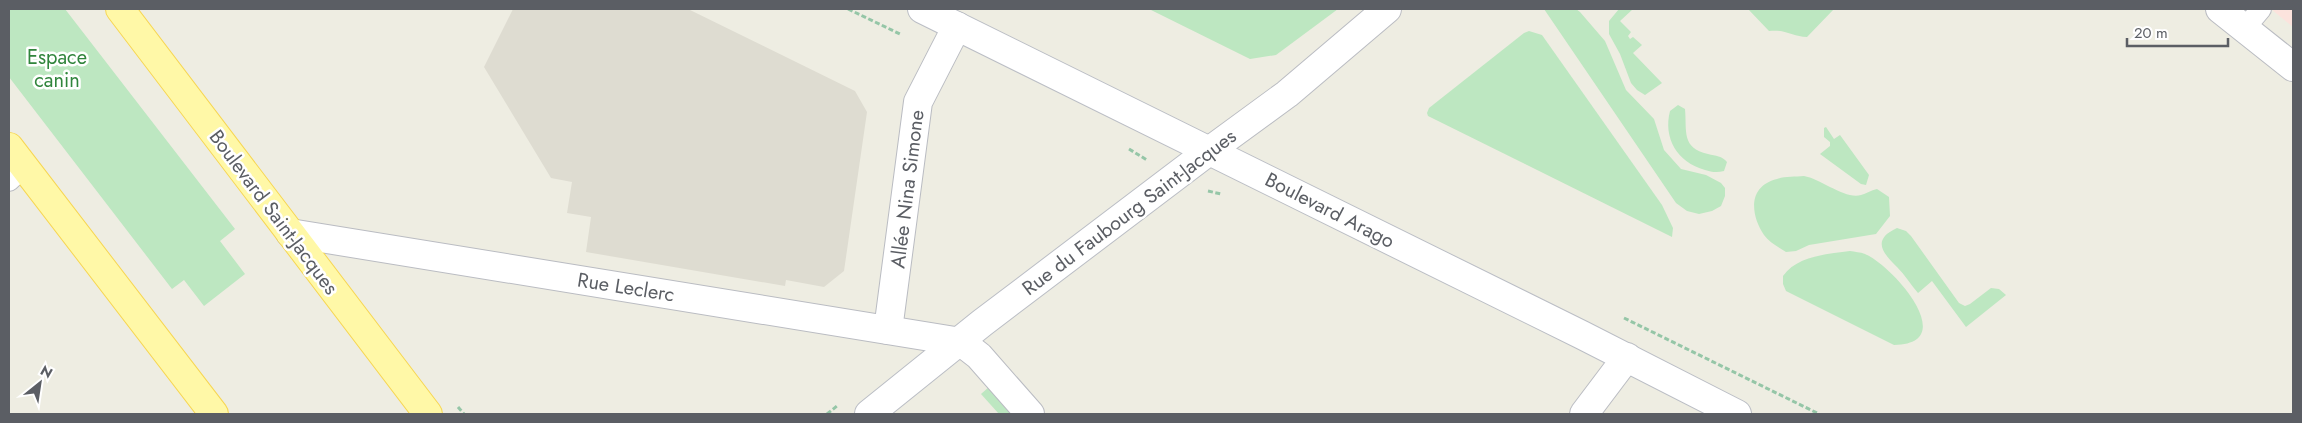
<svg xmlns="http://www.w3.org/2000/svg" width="2302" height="423" font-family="Jost,sans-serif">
  <rect width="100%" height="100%" fill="#eeede2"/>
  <path fill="#dedcd1" d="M513 9H688L855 91 867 112 844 271 824 287 786 280 785 286 586 252 591 217 567 213 572 182 551 178 484 67Z"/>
  <path fill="#fce3dd" d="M2271 9H2293V27Z"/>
  <g fill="#bde7c1">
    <path d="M9 9H65L235 229 220 241 245 274 204 306 184 280 172 289 9 77Z"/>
    <path d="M1149 9H1338L1276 55 1250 59Z"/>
    <path d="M1544 9H1576L1580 12 1605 41 1626 90 1654 119 1664 150 1681 169 1706 175 1721 183 1725 188V196L1721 206 1712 211 1699 214 1687 211 1676 203Z"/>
    <path d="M1619 9H1633L1620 21 1631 32 1628 36 1630 39 1633 37 1642 45 1633 53 1662 83 1645 95 1637 90 1631 83 1620 54 1609 34V21Z"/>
    <path d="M1748 9H1834L1807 37C1793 37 1786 29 1769 31Z"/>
    <path d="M1529 31 1542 35 1662 205 1673 228 1672 237 1428 116 1427 113 1429 108 1524 33Z"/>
    <path d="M1678 105 1685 109C1687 131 1681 148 1708 154 1716 156 1722 156 1727 162L1724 171C1717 173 1711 172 1705 170 1677 162 1663 138 1670 111Z"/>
    <path d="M1826 127 1834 139 1840 135 1869 175 1866 185 1861 184 1820 154 1830 146V142L1824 137V128Z"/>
    <path d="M1804 176C1821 179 1846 200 1861 195 1866 194 1871 190 1877 189L1889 197 1890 216 1876 234 1809 245 1796 251 1786 252C1778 247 1769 242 1764 235 1750 214 1748 186 1777 179 1785 176 1795 177 1804 176Z"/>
    <path d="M1897 228 1906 231 1911 236 1959 303 1965 306 1970 304 1991 288 1999 289 2006 295 1966 327 1932 281 1918 293C1911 285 1905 275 1897 267 1883 253 1871 240 1897 228Z"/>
    <path d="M1850 251C1855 252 1860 252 1865 254 1892 265 1962 344 1894 345L1786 291 1783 284V276C1797 256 1827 254 1850 251Z"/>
    <path d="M989 387 1014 414H999L981 394Z"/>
  </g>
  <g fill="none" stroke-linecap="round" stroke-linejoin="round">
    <g stroke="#babcc2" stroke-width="22">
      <g id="lane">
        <path d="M2245 28 2261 9"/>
        <path d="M9 181 24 167"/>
      </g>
    </g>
    <g stroke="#babcc2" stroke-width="30">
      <g id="street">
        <path d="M2220 9 2293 67"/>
        <path d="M1209 151 1287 94 1387 9"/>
        <path d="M290 233 961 342 979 356 1030 414"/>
        <path d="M888 330 918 102 957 26"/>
        <path d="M1584 414 1627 357"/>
      </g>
    </g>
    <g stroke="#bbbec5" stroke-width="30">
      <g id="secondary">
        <path d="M922 9 1582 335 1737 414"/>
        <path d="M869 414 982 323 1209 151"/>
      </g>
    </g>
    <g stroke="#f7d652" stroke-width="30">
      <g id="primary">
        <path d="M120 9 428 414"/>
        <path d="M9 147 214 414"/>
      </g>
    </g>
    <g stroke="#95c6a7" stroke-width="3" stroke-dasharray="5 2.5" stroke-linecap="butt">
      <path d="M848 9 902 35"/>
      <path d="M1129 149 1147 160"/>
      <path d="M1208 191 1221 194"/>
      <path d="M1624 318 1819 414"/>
      <path d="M458 407 464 414"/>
      <path d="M827 414 837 406"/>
    </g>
    <use href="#lane" stroke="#fff" stroke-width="20"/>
    <use href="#street" stroke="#fff" stroke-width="28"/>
    <use href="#secondary" stroke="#fff" stroke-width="28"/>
    <use href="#primary" stroke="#fff8a7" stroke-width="28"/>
  </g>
  <g text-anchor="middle" stroke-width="5" stroke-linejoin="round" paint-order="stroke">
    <g font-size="20" fill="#30853c" stroke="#fff">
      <text x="57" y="64">Espace<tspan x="57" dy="23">canin</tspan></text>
    </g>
    <g font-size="20" fill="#5b5e64" stroke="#fff">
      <text transform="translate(907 189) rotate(-83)" y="7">Allée Nina Simone</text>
      <text transform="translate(1330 210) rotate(27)" y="7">Boulevard Arago</text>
      <text transform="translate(274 212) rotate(53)" y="7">Boulevard Saint-Jacques</text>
      <text transform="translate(1129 212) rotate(-37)" y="7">Rue du Faubourg Saint-Jacques</text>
      <text transform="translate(626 287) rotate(9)" y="7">Rue Leclerc</text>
    </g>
  </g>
  <rect width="2302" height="423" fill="none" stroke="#5b5e64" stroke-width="20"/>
  <g transform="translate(40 383) rotate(30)" stroke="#ffffff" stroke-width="4" paint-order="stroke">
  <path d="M0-4L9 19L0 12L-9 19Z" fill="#5b5e64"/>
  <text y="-8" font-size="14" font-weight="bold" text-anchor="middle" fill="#5b5e64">N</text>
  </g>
  <path d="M2127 38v8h101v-8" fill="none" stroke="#5b5e64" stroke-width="2.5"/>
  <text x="2134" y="38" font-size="15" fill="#5b5e64" stroke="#ffffff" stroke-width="4" paint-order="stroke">20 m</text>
</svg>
